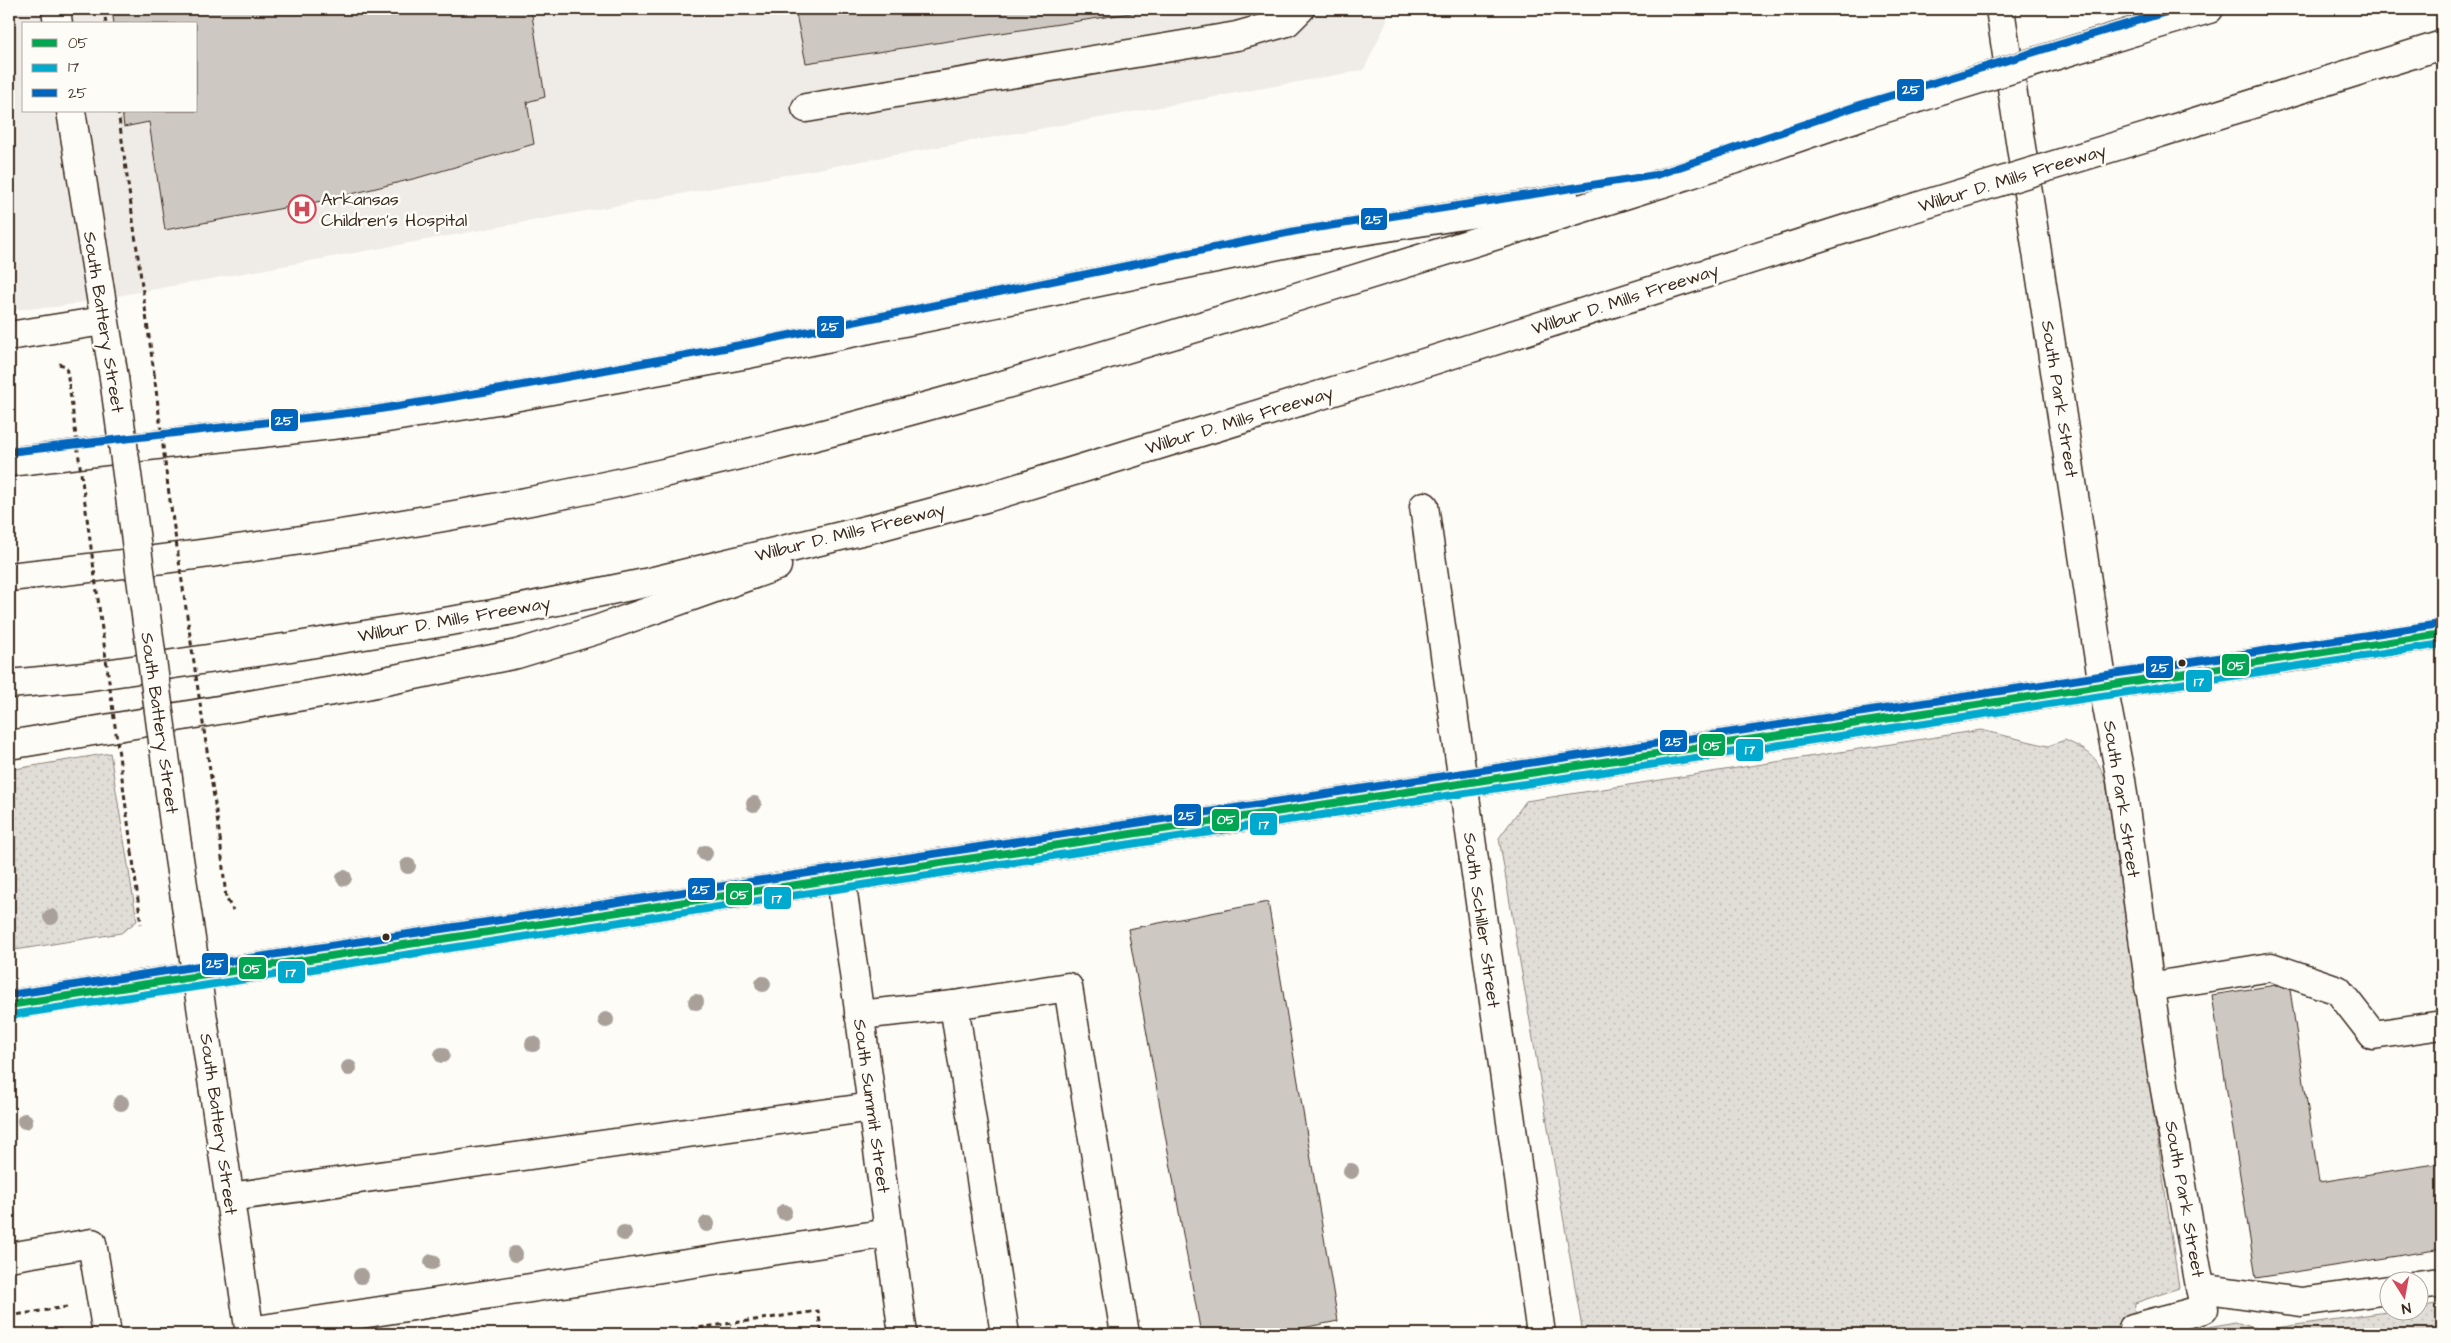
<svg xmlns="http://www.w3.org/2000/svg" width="2451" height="1343" font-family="'Architects Daughter',sans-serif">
  <defs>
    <pattern id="grass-dots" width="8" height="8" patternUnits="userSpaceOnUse" patternTransform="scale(1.25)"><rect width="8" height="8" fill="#e1ded7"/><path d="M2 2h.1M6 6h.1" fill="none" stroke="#c2bfb8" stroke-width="1.8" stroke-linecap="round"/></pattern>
  </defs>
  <rect width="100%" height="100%" fill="#fdfcf7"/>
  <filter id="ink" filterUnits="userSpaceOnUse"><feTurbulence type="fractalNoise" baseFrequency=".02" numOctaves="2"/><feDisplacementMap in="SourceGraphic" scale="10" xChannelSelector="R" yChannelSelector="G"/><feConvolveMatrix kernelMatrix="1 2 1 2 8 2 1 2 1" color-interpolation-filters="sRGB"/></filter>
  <g filter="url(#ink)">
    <path fill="#efece7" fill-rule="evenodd" d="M9 9H1386L1387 21 1364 70 56 307 9 310ZM24 24H196V111H24Z"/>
    <g fill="url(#grass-dots)" stroke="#8e847a">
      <path d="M1981 730 2048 746 2065 740C2090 752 2098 756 2106 783L2179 1288 2135 1303 2132 1334H1583L1499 838 1526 801Z"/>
      <path d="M110 753 137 921 121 933 9 951V770Z"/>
      <path d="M2442 1303V1334H2173L2235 1322 2261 1330 2394 1311 2418 1310 2419 1307Z"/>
    </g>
    <g fill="#cdc8c2" stroke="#3b2a1e">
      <path d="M112 9H531L545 97 527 102 534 144 417 178 327 200 165 230 149 122 124 127 122 111H196V24H114Z"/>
      <path d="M795 9H1157L806 63Z"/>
      <path d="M1268 902 1338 1321 1272 1334H1201L1128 929Z"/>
      <path d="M2289 983 2319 1182 2442 1163V1249L2256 1278 2212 995Z"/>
      <path d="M61 1329V1334H24Z"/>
    </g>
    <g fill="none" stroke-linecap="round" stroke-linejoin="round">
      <g stroke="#3b2a1e" stroke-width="31">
        <g id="minor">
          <path d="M56 9 58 24"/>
          <path d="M2000 9 2103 686 2121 780 2161 1067 2204 1309 2133 1328"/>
          <path d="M806 108 1237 36 1287 22 1300 9"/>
          <path d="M71 111 114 378"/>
          <path d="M9 336 103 321"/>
          <path d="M1424 506 1541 1334"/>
          <path d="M177 845 250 1334"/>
          <path d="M841 878 903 1334"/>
          <path d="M2149 987 2271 967 2338 990 2373 1035 2442 1025"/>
          <path d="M9 1005 2442 634"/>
          <path d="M954 1005 1068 987 1125 1334"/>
          <path d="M859 1015 954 1005 1005 1334"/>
          <path d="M230 1197 872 1107"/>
          <path d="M9 1257 92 1243 107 1334"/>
          <path d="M2418 1285 2442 1282"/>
          <path d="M2200 1288 2301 1302 2388 1290"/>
          <path d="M250 1331 889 1233"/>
        </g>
      </g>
      <g stroke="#3b2a1e" stroke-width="31">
        <g id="highway">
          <path d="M2135 31 2209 9"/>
          <path d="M2153 135 2442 45"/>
          <path d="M9 462 375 420 503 399 748 354 1298 241 1565 199"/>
          <path d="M9 577C225 554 442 523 655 475 877 425 1095 359 1313 292 1426 257 1540 222 1653 186 1723 164 1793 139 1863 115"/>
          <path d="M9 684 84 677 291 647 493 614 645 583 874 528 989 497 1399 371 1877 219"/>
          <path d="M9 745 351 688 517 654 599 629 777 566"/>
        </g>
      </g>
      <g stroke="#3b2a1e" stroke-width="3" stroke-dasharray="5 4" stroke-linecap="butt">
        <path d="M104 9 106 24"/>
        <path d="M118 111 154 373"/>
        <path d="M59 364 66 366 69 384"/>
        <path d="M220 838 226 898 233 910"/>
        <path d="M132 852 141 924"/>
        <path d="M9 1316 67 1307"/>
        <path d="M655 1334 818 1311 822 1334"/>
      </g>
      <use href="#minor" stroke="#fdfcf7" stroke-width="28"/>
      <use href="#highway" stroke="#fdfcf7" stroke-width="28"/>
      <g stroke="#3b2a1e" stroke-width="31" stroke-linecap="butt">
        <path id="minor-bridge" d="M114 378 177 845"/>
      </g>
      <g stroke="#3b2a1e" stroke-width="31" stroke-linecap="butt">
        <g id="highway-bridge">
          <path d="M1863 115 2135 31"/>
          <path d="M1877 219 2153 135"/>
        </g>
      </g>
      <g stroke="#3b2a1e" stroke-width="3" stroke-dasharray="5 4" stroke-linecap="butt">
        <path d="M154 373 168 487 220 838"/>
        <path d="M69 384 132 852"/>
      </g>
      <use href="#minor-bridge" stroke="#fdfcf7" stroke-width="28"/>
      <use href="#highway-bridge" stroke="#fdfcf7" stroke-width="28"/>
      <g stroke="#fdfcf7" stroke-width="11">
        <path id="bus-1" d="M9 1005 2442 634"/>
      </g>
      <g stroke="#fdfcf7" stroke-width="11">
        <path id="bus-2" d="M11 1015 2442 644"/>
      </g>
      <g stroke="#fdfcf7" stroke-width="11">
        <g id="bus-3">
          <path d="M9 452 374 410 501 389 746 344 1296 231 1656 175 1860 105 2176 9"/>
          <path d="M9 995 2440 624"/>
        </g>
      </g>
      <use href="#bus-1" stroke="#00a651" stroke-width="8"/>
      <use href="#bus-2" stroke="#00a9ce" stroke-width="8"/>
      <use href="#bus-3" stroke="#0065bd" stroke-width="8"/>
    </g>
    <g fill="#a9a199">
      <circle cx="754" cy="804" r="8"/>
      <circle cx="705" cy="853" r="8"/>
      <circle cx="408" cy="866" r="8"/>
      <circle cx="344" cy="878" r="8"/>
      <circle cx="51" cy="917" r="8"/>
      <circle cx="763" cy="984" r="8"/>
      <circle cx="696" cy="1002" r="8"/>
      <circle cx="606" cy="1020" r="8"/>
      <circle cx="533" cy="1044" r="8"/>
      <circle cx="442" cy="1055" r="8"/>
      <circle cx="349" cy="1068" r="8"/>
      <circle cx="121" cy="1103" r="8"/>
      <circle cx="25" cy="1121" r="8"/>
      <circle cx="1351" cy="1171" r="8"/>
      <circle cx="784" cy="1212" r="8"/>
      <circle cx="707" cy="1224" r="8"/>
      <circle cx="624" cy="1233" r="8"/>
      <circle cx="515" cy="1254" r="8"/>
      <circle cx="432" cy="1262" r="8"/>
      <circle cx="361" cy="1276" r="8"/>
    </g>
  </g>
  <defs>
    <g id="hospital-ring" transform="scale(1.4375)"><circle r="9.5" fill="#fdfcf7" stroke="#d1495b" stroke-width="1.5"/><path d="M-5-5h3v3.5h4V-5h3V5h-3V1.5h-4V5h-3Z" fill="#d1495b"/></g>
  </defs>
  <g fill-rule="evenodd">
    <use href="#hospital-ring" x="302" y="209"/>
  </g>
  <g fill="#3b2a1e" stroke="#fdfcf7" stroke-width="2">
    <circle cx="2182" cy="663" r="4.5"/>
    <circle cx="386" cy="937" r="4.5"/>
  </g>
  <g text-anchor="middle" stroke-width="5" stroke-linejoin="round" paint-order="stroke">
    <g font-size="18" fill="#3b2a1e" stroke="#fdfcf7">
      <text transform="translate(2012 178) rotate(-17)" y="6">Wilbur D. Mills Freeway</text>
      <text transform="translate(1625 299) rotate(-18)" y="6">Wilbur D. Mills Freeway</text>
      <text transform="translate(104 322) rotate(81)" y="6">South Battery Street</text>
      <text transform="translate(2060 399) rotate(81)" y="6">South Park Street</text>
      <text transform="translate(1239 420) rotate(-17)" y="6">Wilbur D. Mills Freeway</text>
      <text transform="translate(850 532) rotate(-14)" y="6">Wilbur D. Mills Freeway</text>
      <text transform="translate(454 619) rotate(-10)" y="6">Wilbur D. Mills Freeway</text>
      <text transform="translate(160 723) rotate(82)" y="6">South Battery Street</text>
      <text transform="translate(2122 799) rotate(81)" y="6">South Park Street</text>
      <text transform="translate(1482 920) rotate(82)" y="6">South Schiller Street</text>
      <text transform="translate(872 1106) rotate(82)" y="6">South Summit Street</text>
      <text transform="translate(219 1124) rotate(82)" y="6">South Battery Street</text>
      <text transform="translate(2185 1199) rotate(80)" y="6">South Park Street</text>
    </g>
    <g font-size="18" fill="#3b2a1e" stroke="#fdfcf7" text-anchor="start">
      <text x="321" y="205">Arkansas<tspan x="321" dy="21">Children's Hospital</tspan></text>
    </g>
  </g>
  <g stroke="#fdfcf7" stroke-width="2">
    <rect x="1896" y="78" width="29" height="24" rx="5" fill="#0065bd"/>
    <rect x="1360" y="207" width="28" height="24" rx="5" fill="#0065bd"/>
    <rect x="816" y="315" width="29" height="24" rx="5" fill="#0065bd"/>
    <rect x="270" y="408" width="29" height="24" rx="5" fill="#0065bd"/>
    <rect x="2221" y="653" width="29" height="24" rx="5" fill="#00a651"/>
    <rect x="2145" y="655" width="29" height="24" rx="5" fill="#0065bd"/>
    <rect x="2185" y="669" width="28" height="24" rx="5" fill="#00a9ce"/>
    <rect x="1659" y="729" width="29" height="24" rx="5" fill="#0065bd"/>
    <rect x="1698" y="733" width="28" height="24" rx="5" fill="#00a651"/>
    <rect x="1735" y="738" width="29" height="24" rx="5" fill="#00a9ce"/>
    <rect x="1173" y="803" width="29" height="24" rx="5" fill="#0065bd"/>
    <rect x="1211" y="808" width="29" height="24" rx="5" fill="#00a651"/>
    <rect x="1249" y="812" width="29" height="24" rx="5" fill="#00a9ce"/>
    <rect x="687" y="877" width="29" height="24" rx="5" fill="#0065bd"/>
    <rect x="725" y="882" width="28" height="24" rx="5" fill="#00a651"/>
    <rect x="763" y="886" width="29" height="24" rx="5" fill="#00a9ce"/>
    <rect x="201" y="952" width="28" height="24" rx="5" fill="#0065bd"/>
    <rect x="238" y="956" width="29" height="24" rx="5" fill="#00a651"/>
    <rect x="277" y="960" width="29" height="24" rx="5" fill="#00a9ce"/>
  </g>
  <g font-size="14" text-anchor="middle" font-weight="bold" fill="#fff">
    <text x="1911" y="94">25</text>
    <text x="1374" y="224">25</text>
    <text x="830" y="331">25</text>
    <text x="284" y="425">25</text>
    <text x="2236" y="670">05</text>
    <text x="2160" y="672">25</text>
    <text x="2199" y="686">17</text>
    <text x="1674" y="746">25</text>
    <text x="1712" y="750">05</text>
    <text x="1750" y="754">17</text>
    <text x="1187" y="820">25</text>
    <text x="1226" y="824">05</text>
    <text x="1264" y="829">17</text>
    <text x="701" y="894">25</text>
    <text x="739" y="899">05</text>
    <text x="777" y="903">17</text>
    <text x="215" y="968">25</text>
    <text x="252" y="973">05</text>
    <text x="291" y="977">17</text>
  </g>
  <rect width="2451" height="1343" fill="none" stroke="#fdfcf7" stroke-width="30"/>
  <rect x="15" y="15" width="2421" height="1313" fill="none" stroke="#3b2a1e" stroke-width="2" filter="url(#ink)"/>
  <rect x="22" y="22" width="175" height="90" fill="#fdfcf7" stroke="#afa8a0"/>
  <rect x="32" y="39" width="25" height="8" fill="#00a651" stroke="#afa8a0"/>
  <text x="68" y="48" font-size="15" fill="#3b2a1e">05</text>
  <rect x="32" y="64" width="25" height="8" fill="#00a9ce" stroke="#afa8a0"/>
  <text x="68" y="72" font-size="15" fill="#3b2a1e">17</text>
  <rect x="32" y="89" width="25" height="8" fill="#0065bd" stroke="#afa8a0"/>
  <text x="68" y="98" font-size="15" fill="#3b2a1e">25</text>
  <g transform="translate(2404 1296) rotate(169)"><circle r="24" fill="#fdfcf7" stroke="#afa8a0"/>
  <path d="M0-4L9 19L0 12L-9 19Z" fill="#d1495b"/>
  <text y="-8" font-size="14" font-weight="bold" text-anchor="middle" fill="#3b2a1e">N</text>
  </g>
</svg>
